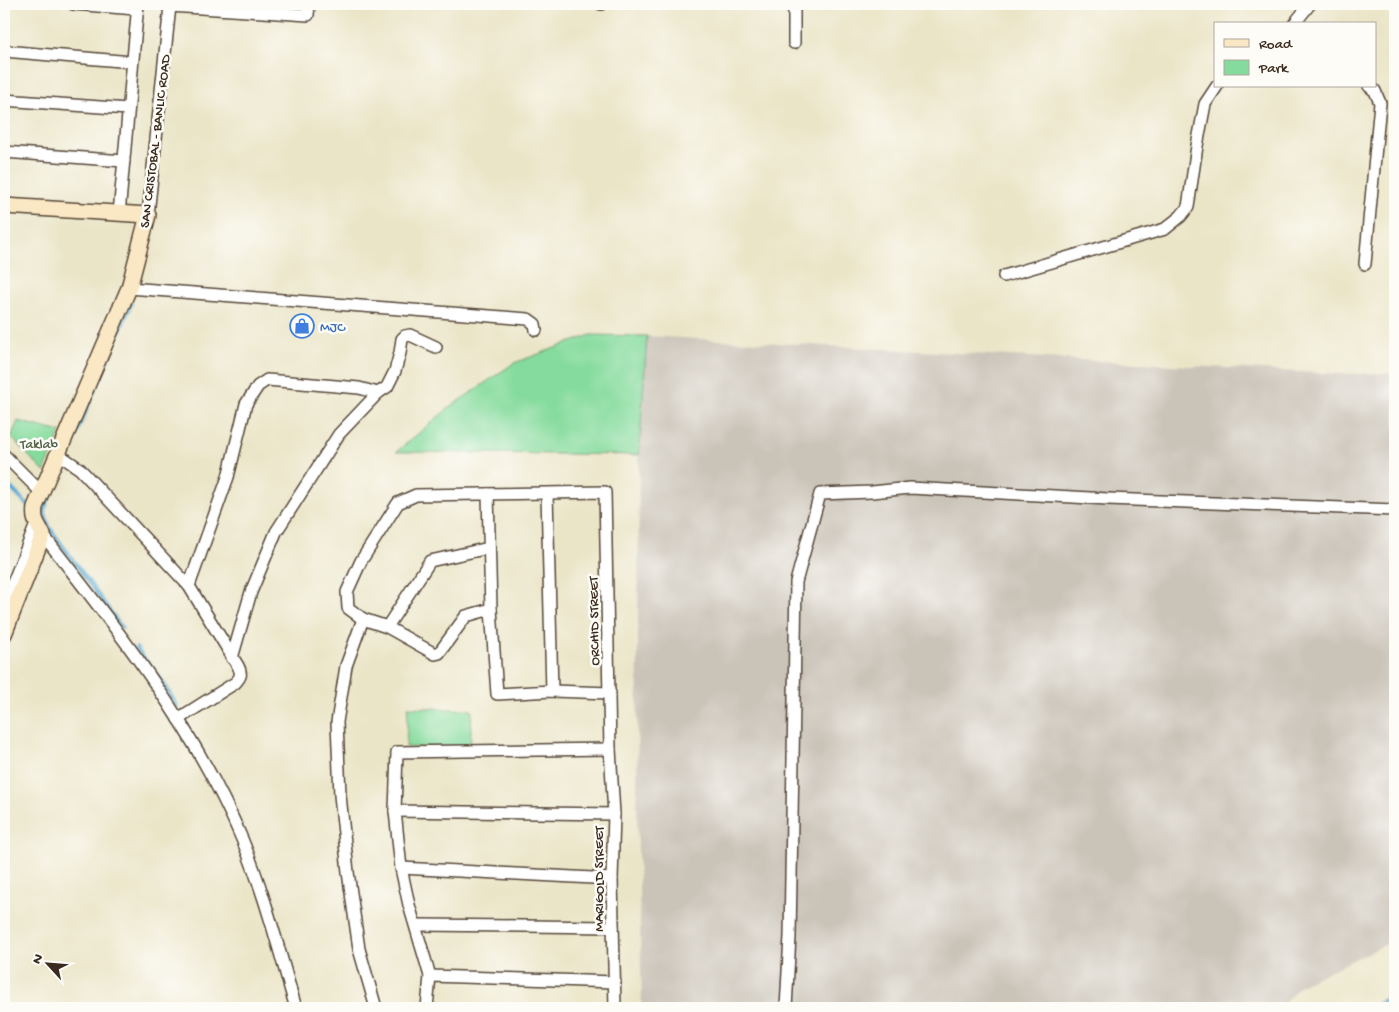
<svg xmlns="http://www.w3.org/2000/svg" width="1399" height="1012" font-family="'Gochi Hand',sans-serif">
  <rect width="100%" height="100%" fill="#fdfcf7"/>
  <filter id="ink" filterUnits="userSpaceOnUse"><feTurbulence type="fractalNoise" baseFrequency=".02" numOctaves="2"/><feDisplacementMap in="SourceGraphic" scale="10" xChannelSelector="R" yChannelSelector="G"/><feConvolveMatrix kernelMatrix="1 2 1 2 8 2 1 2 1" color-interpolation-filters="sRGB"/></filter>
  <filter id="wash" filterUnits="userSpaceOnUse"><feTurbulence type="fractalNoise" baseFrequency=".0096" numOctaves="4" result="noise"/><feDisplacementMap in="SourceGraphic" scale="20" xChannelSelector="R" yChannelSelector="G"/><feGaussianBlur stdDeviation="1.12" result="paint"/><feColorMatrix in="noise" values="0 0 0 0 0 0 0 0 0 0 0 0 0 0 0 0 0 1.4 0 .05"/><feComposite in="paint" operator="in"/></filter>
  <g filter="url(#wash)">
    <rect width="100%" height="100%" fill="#ebe5c8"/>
    <path fill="#cac3b8" d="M647 336 1335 374 1395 373V940L1300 985 1280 1008H642L637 810 639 455Z"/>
    <g fill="#85db9d" stroke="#60825e">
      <path d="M591 335 647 336 639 455 396 452 450 407 514 363Z"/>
      <path d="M18 421 61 432 44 472 11 437Z"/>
      <path d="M408 707 472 710 470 750 406 747Z"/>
    </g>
    <path fill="#57a9d2" stroke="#496a78" d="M1395 992V1008H1371L1375 1004Z"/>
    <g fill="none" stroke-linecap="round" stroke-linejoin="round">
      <g stroke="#57a9d2" stroke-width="4">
        <path d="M4 481 28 506"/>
        <path d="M122 628 49 527 44 510 131 304"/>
        <path d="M136 648 164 684 177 706"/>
      </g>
    </g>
  </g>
  <g filter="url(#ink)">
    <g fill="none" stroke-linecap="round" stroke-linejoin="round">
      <g stroke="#554638" stroke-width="14">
        <g id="street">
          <path d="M73 4 136 9"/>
          <path d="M601 4H602"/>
          <path d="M1294 24 1310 4"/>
          <path d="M794 43V4"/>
          <path d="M4 51 132 62"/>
          <path d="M4 100 128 109"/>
          <path d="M4 152 124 161"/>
          <path d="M119 214 138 4"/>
          <path d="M148 215 170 6 308 15 309 4"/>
          <path d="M1365 264 1380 103 1375 91 1369 86"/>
          <path d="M1004 276 1165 229 1181 216 1188 207 1197 146 1205 104 1217 86"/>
          <path d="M129 288 528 319 535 324 536 330"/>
          <path d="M58 454 80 469 189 586 238 666C242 674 241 677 235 683L178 719"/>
          <path d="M4 455 41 492"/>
          <path d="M488 494 491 609 497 694 552 691 610 693"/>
          <path d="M547 494 552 691"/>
          <path d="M43 535C118 630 194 726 242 839 265 894 279 951 296 1008"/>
          <path d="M189 586 228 477 246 404 258 386 267 380 359 388 378 393"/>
          <path d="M4 602 5 603 36 524"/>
          <path d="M491 609 466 616 439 653 435 654 387 627 363 619 348 608 347 592 361 561 398 503 416 495 605 492 610 749 614 814 612 879 615 1008"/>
          <path d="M363 619 346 666 337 722 340 795 348 872 359 949 376 1008"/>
          <path d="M387 627 430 561 489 548"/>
          <path d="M232 658 251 592 276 532 339 434 378 393 387 387 395 371 400 353 402 339 405 336 410 335 436 347"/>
          <path d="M395 811 614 814"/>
          <path d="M401 868 612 879"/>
          <path d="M416 925 613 927"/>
          <path d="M430 976 615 982"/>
          <path d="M427 1008 430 976 409 905 401 868 395 811 397 752 610 749"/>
          <path d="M786 1008 790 936 796 582 820 494 872 492 910 488 1108 499 1395 510"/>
        </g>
      </g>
      <g stroke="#554638" stroke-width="18">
        <path id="secondary" d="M4 206 148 215 129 288 35 507C33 522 38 523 43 535L4 634"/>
      </g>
      <use href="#street" stroke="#fff" stroke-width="11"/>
      <use href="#secondary" stroke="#fae7c3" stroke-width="15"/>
    </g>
  </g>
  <defs>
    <g id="shop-ring" transform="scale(1.25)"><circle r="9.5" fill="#fdfcf7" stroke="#3f7fe0" stroke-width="1.5"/><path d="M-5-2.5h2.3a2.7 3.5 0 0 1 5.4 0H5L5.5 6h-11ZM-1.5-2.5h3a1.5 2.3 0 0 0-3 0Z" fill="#3f7fe0"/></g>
  </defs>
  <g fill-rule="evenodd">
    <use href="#shop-ring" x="302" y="326"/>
  </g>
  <g text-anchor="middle" stroke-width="5" stroke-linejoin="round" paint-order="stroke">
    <g font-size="14" fill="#3b2a1e" stroke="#fdfcf7">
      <text transform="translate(154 141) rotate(-83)" y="5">SAN CRISTOBAL - BANLIC ROAD</text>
      <text transform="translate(593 621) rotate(-91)" y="5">ORCHID STREET</text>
      <text transform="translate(598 879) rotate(-90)" y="5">MARIGOLD STREET</text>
    </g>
    <g font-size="14" fill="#366cbe" stroke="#fdfcf7" text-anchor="start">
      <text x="320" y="331">MJC</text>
    </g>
    <g font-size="14" fill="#515f44" stroke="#fdfcf7">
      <text x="39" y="448">Taklab</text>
    </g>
  </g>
  <rect width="1399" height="1012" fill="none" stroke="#fdfcf7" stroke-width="20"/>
  <rect x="1214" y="22" width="162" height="65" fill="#fdfcf7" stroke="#afa8a0"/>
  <rect x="1224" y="39" width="25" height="8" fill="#fae7c3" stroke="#afa8a0"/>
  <text x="1259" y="48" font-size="15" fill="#3b2a1e">Road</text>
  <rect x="1224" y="60" width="25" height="15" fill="#85db9d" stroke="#afa8a0"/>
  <text x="1259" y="72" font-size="15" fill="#3b2a1e">Park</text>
  <g transform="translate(48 964) rotate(296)" stroke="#fdfcf7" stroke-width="4" paint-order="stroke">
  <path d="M0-4L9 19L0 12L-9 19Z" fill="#3b2a1e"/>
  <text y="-8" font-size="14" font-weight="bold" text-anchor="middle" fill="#3b2a1e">N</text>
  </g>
</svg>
